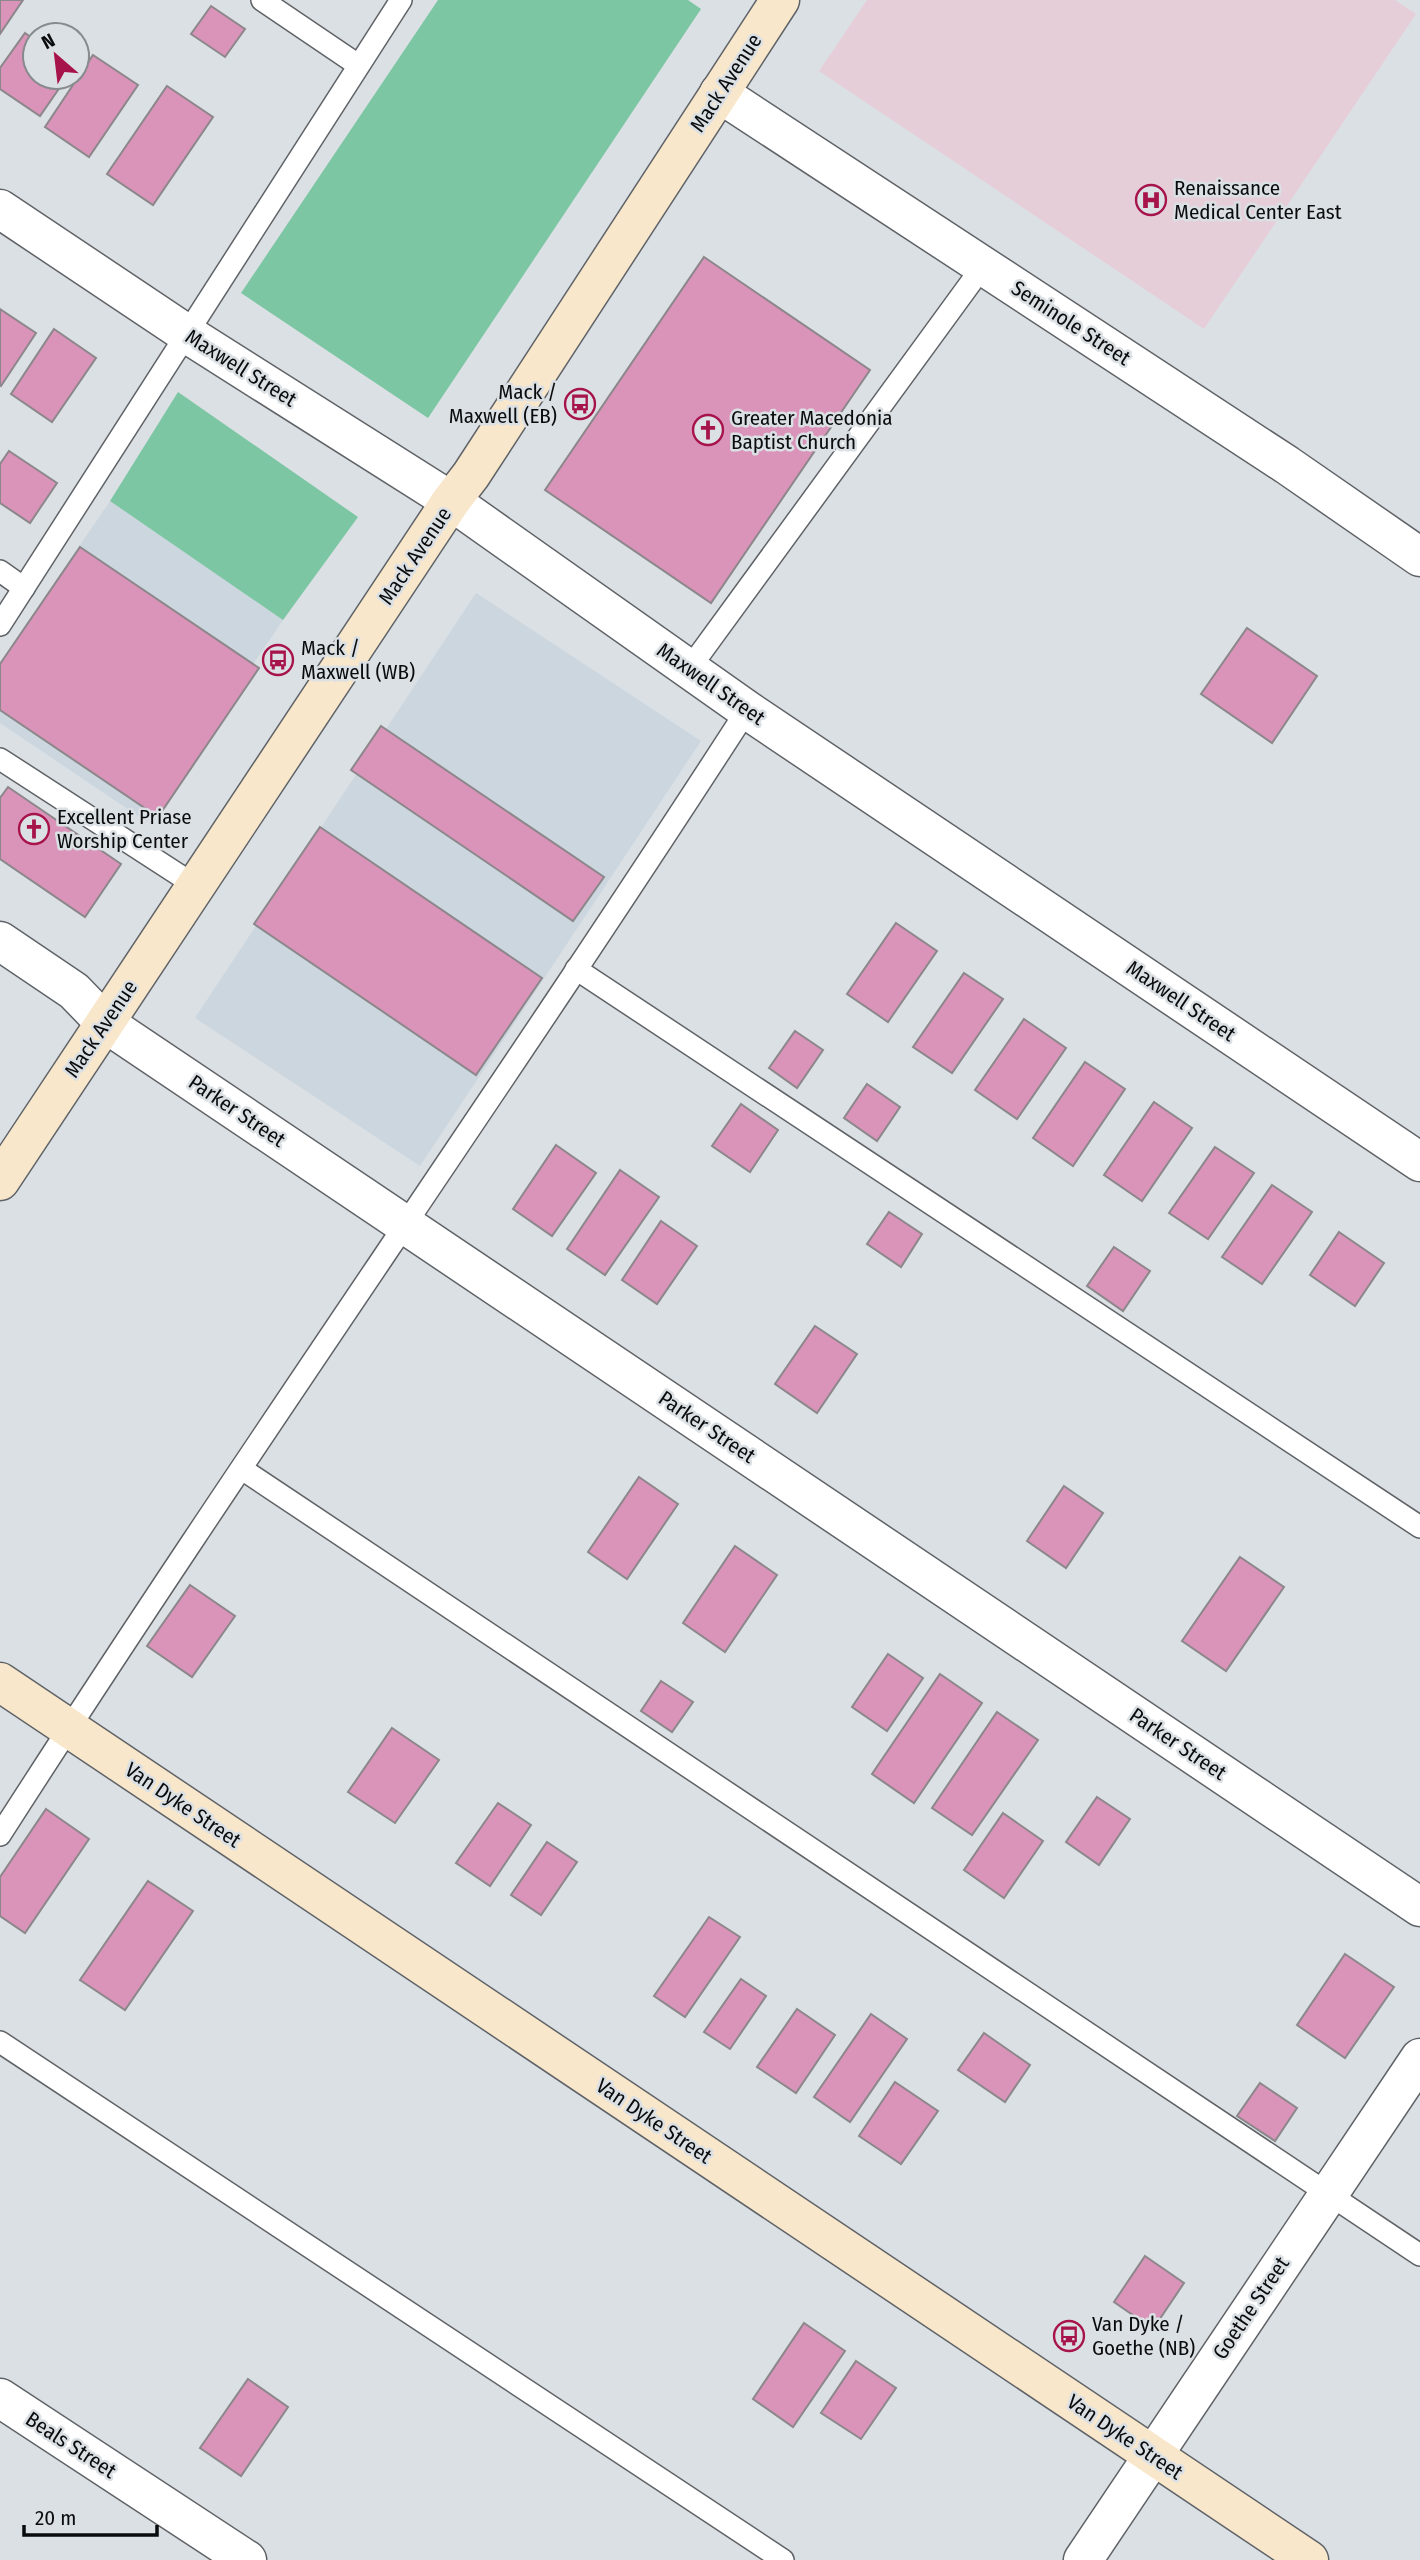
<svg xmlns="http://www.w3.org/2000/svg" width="1420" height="2560" font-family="'Fira Sans Condensed',sans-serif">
  <rect width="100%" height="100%" fill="#dbe0e4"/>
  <g fill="#cbd6df">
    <path d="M110 501 283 620 147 822 0 723V663Z"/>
    <path d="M476 593 701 741 420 1166 195 1018Z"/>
  </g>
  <path fill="#e6ced8" d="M867 0H1395L1416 14 1204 329 819 71Z"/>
  <g fill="#7cc6a3">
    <path d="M438 0H688L701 9 428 418 241 293Z"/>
    <path d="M178 392 358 517 283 620 110 501Z"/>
  </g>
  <g fill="#da93b9" stroke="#8c878a" stroke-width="2">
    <path d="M0 0H23L0 34Z"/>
    <path d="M211 6 245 29 225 57 191 34Z"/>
    <path d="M25 33 35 40V77H67L40 116 0 89V68Z"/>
    <path d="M93 55 138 85 89 157 45 127Z"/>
    <path d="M167 86 213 117 153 205 107 174Z"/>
    <path d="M704 257 870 370 711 603 545 490Z"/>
    <path d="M0 309 36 333 1 386 0 385Z"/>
    <path d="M54 329 96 358 52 422 11 394Z"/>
    <path d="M9 451 57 483 30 523 0 503V464Z"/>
    <path d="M80 547 259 668 158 817 0 710V664Z"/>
    <path d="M1247 628 1317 676 1272 743 1201 694Z"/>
    <path d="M381 726 604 877 573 921 351 770Z"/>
    <path d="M8 787 121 864 85 917 0 859V798Z"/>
    <path d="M320 827 542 978 476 1075 254 924Z"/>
    <path d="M896 923 937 951 888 1022 847 994Z"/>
    <path d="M964 973 1003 999 952 1073 913 1047Z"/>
    <path d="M1024 1019 1066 1048 1017 1119 975 1090Z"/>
    <path d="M795 1031 823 1050 797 1088 769 1068Z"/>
    <path d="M1085 1062 1125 1089 1073 1166 1033 1138Z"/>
    <path d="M867 1084 900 1107 877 1141 844 1118Z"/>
    <path d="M1154 1102 1192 1128 1142 1201 1104 1175Z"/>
    <path d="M741 1104 778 1130 750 1172 712 1146Z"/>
    <path d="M556 1145 596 1173 552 1236 513 1209Z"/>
    <path d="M1215 1147 1254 1173 1208 1239 1169 1213Z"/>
    <path d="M620 1170 659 1197 605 1275 567 1249Z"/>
    <path d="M1272 1185 1312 1212 1262 1284 1222 1257Z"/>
    <path d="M889 1212 922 1234 901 1267 867 1244Z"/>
    <path d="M661 1221 697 1246 657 1304 622 1280Z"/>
    <path d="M1339 1232 1384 1263 1355 1306 1310 1275Z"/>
    <path d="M1114 1247 1150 1271 1123 1311 1087 1286Z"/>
    <path d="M815 1326 857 1354 817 1413 775 1384Z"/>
    <path d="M639 1477 678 1504 627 1579 588 1552Z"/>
    <path d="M1064 1486 1103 1513 1066 1568 1027 1541Z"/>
    <path d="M735 1546 777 1575 725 1652 683 1623Z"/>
    <path d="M1240 1557 1284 1587 1226 1671 1182 1641Z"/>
    <path d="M190 1585 235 1616 192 1677 147 1646Z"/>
    <path d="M888 1654 923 1678 887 1731 852 1707Z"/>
    <path d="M940 1674 982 1703 914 1803 872 1774Z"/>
    <path d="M661 1681 693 1702 672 1732 641 1711Z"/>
    <path d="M997 1712 1038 1740 972 1835 932 1808Z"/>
    <path d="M392 1728 439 1760 395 1823 348 1792Z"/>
    <path d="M1097 1797 1130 1819 1099 1865 1066 1842Z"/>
    <path d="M498 1803 531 1825 490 1886 456 1863Z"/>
    <path d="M46 1809 89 1839 25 1933 0 1916V1877Z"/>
    <path d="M1003 1813 1043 1841 1004 1898 964 1870Z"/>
    <path d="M547 1842 577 1862 541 1915 511 1895Z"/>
    <path d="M148 1881 193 1911 125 2010 80 1980Z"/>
    <path d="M709 1917 740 1937 685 2017 654 1996Z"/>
    <path d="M1345 1954 1394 1987 1345 2058 1297 2025Z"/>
    <path d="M741 1979 766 1996 730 2049 704 2032Z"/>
    <path d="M797 2009 835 2035 796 2093 757 2067Z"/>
    <path d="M871 2014 907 2039 850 2122 814 2097Z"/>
    <path d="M984 2033 1030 2065 1005 2102 958 2070Z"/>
    <path d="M895 2082 938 2111 901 2164 859 2136Z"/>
    <path d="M1260 2083 1297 2108 1275 2141 1237 2116Z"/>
    <path d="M1145 2256 1184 2283 1153 2329 1114 2302Z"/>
    <path d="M804 2323 845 2351 793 2427 753 2399Z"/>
    <path d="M856 2361 896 2388 861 2439 821 2413Z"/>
    <path d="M248 2379 288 2407 241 2476 200 2448Z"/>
  </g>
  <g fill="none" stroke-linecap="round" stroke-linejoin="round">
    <g stroke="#5f6367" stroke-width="24">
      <g id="service">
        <path d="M262 0 358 65"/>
        <path d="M0 571 24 588"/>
        <path d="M0 625 401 0"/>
        <path d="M689 669 983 266"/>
        <path d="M0 759 196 886"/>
        <path d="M576 969 1420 1527"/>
        <path d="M242 1469 1420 2255"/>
        <path d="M0 1835C243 1456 503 1088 747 710"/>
        <path d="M0 2042 783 2560"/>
      </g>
    </g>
    <g stroke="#5f6367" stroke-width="41">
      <g id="minor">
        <path d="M719 93 1287 465 1420 557"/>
        <path d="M0 209 187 334 451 501 747 710 1420 1162"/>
        <path d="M0 941 74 991 105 1023 1420 1907"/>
        <path d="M0 2398 247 2560"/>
        <path d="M1083 2560 1420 2058"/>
      </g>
    </g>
    <g stroke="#5f6367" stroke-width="41">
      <g id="secondary">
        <path d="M0 1181 451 501 471 475 780 0"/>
        <path d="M0 1682 1309 2560"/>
      </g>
    </g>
    <use href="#service" stroke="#fff" stroke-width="21"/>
    <use href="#minor" stroke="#fff" stroke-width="38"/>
    <use href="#secondary" stroke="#f9e7cc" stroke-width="38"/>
  </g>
  <defs>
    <g id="hospital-ring" transform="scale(1.575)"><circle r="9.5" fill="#dbe0e4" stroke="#a7134b" stroke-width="1.5"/><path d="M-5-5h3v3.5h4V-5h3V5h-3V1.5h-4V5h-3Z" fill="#a7134b"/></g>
    <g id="bus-ring" transform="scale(1.575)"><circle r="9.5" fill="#dbe0e4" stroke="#a7134b" stroke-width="1.5"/><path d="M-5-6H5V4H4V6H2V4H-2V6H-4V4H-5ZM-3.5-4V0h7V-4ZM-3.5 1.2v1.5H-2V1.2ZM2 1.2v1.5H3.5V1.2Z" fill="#a7134b"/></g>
    <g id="church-ring" transform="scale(1.575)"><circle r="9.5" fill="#dbe0e4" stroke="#a7134b" stroke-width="1.5"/><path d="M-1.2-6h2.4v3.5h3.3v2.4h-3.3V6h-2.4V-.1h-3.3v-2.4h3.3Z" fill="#a7134b"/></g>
  </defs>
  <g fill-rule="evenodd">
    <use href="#hospital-ring" x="1151" y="200"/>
    <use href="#bus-ring" x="580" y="404"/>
    <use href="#church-ring" x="708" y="430"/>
    <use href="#bus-ring" x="278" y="660"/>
    <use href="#church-ring" x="34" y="829"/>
    <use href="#bus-ring" x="1069" y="2336"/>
  </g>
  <g text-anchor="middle" stroke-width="5" stroke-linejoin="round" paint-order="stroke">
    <g font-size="21" fill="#0a0b0d" stroke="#dbe0e4">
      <text transform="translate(726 83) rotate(-57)" y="7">Mack Avenue</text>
      <text transform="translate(1071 323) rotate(33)" y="7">Seminole Street</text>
      <text transform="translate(241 368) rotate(32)" y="7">Maxwell Street</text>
      <text transform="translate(415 556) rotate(-56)" y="7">Mack Avenue</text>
      <text transform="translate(711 684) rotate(35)" y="7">Maxwell Street</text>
      <text transform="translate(1181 1001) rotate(34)" y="7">Maxwell Street</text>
      <text transform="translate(101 1029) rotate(-56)" y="7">Mack Avenue</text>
      <text transform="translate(237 1111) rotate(34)" y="7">Parker Street</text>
      <text transform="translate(707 1427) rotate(34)" y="7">Parker Street</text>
      <text transform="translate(1178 1744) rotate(34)" y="7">Parker Street</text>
      <text transform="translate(183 1805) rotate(34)" y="7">Van Dyke Street</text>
      <text transform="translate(654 2121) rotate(34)" y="7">Van Dyke Street</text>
      <text transform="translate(1251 2308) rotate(-56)" y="7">Goethe Street</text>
      <text transform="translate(1125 2437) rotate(34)" y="7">Van Dyke Street</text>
      <text transform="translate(71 2445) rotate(33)" y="7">Beals Street</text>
    </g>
    <g font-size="21" fill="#0a0b0d" stroke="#dbe0e4" text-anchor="start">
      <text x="1174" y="195">Renaissance<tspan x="1174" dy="24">Medical Center East</tspan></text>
      <text x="557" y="399" text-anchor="end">Mack /<tspan x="557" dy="24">Maxwell (EB)</tspan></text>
      <text x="731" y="425">Greater Macedonia<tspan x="731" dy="24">Baptist Church</tspan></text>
      <text x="301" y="655">Mack /<tspan x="301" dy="24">Maxwell (WB)</tspan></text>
      <text x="57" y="824">Excellent Priase<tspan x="57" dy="24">Worship Center</tspan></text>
      <text x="1092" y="2331">Van Dyke /<tspan x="1092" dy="24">Goethe (NB)</tspan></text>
    </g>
  </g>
  <g transform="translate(56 56) rotate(332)"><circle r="33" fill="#dbe0e4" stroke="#878b8e" stroke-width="2"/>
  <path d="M0-5L12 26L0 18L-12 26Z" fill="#a7134b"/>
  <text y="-10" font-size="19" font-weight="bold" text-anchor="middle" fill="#0a0b0d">N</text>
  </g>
  <path d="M24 2525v10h133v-10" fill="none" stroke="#0a0b0d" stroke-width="3.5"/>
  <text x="35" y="2525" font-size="21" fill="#0a0b0d" stroke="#dbe0e4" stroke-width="5" paint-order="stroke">20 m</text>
</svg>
